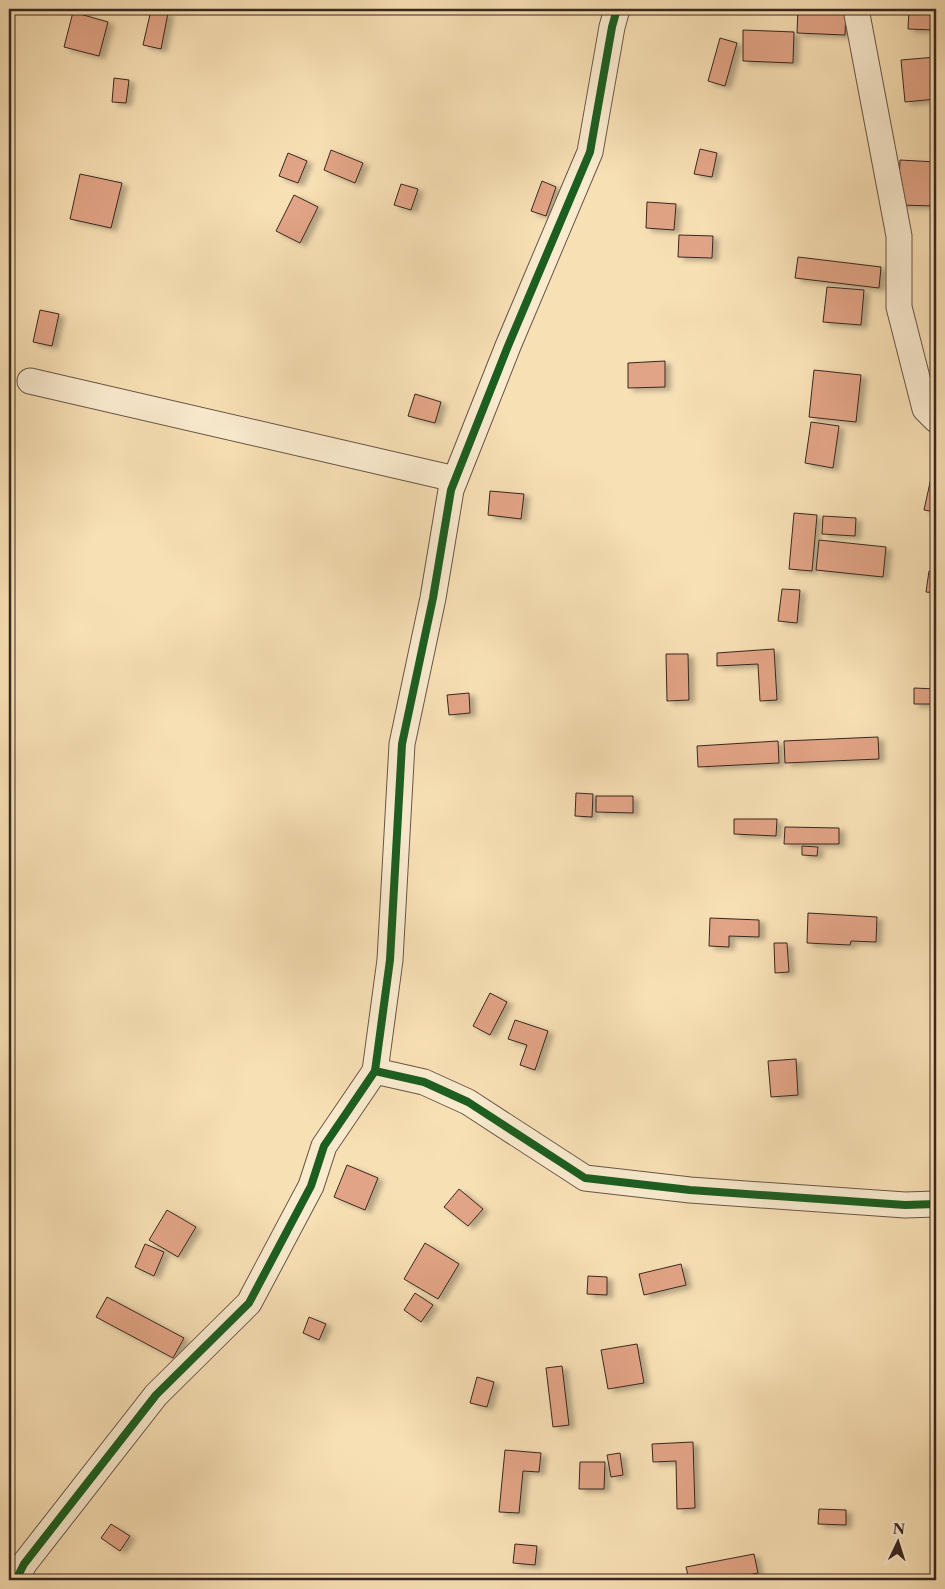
<svg xmlns="http://www.w3.org/2000/svg" width="945" height="1589" font-family="'Libre Caslon Text',serif">
  <defs>
    <filter id="shadow"><feDropShadow dx="5.5" dy="3" stdDeviation="2.5" flood-color="#0004"/></filter>
  </defs>
  <rect width="100%" height="100%" fill="#f8e0b5"/>
  <filter id="stains"><feTurbulence type="fractalNoise" baseFrequency=".004" numOctaves="4"/><feColorMatrix values="0 0 0 0 .2 0 0 0 0 .09 0 0 0 0 .02 0 0 0 .5 -.17"/></filter>
  <radialGradient id="worn" r=".72"><stop offset=".6" stop-color="#630" stop-opacity="0"/><stop offset="1" stop-color="#630" stop-opacity=".3"/></radialGradient>
  <g fill="#e2a486" stroke="#382721" filter="url(#shadow)">
    <path d="M798 9H846L845 35 797 33Z"/>
    <path d="M909 9H936V30L908 29Z"/>
    <path d="M151 10 168 13 161 49 143 45Z"/>
    <path d="M73 12 108 22 99 56 64 47Z"/>
    <path d="M743 30 794 32 793 63 743 61Z"/>
    <path d="M720 38 737 43 725 86 708 81Z"/>
    <path d="M936 57V99L905 102 901 60Z"/>
    <path d="M114 78 129 80 126 103 112 102Z"/>
    <path d="M700 149 717 153 712 177 694 174Z"/>
    <path d="M331 150 363 163 355 183 324 170Z"/>
    <path d="M288 153 307 161 298 183 279 176Z"/>
    <path d="M900 160 936 162V206L898 205Z"/>
    <path d="M80 174 122 183 111 228 70 219Z"/>
    <path d="M542 181 556 187 546 216 531 211Z"/>
    <path d="M401 184 418 189 411 210 394 205Z"/>
    <path d="M294 195 318 207 300 243 276 231Z"/>
    <path d="M647 202 676 204 674 230 646 228Z"/>
    <path d="M679 235 713 236 712 258 678 257Z"/>
    <path d="M798 257 881 267 879 288 795 278Z"/>
    <path d="M827 287 864 290 861 325 823 322Z"/>
    <path d="M40 310 59 314 52 346 33 342Z"/>
    <path d="M665 361V387L628 388V363Z"/>
    <path d="M814 370 861 375 856 422 809 417Z"/>
    <path d="M415 394 441 402 435 423 408 416Z"/>
    <path d="M811 422 839 426 833 468 805 463Z"/>
    <path d="M931 478 936 479V512L924 510Z"/>
    <path d="M490 491 524 494 521 519 488 515Z"/>
    <path d="M794 513 817 515 812 571 789 569Z"/>
    <path d="M823 516 856 518 855 536 822 534Z"/>
    <path d="M819 540 886 547 883 577 816 570Z"/>
    <path d="M929 571 936 572V593L926 592Z"/>
    <path d="M782 589 800 590 797 623 778 621Z"/>
    <path d="M774 649 777 700 760 701 758 664 717 666V653Z"/>
    <path d="M666 654H688L689 700 667 701Z"/>
    <path d="M914 688 936 689V704H914Z"/>
    <path d="M469 693 470 713 449 715 447 695Z"/>
    <path d="M878 737 879 759 785 763 784 741Z"/>
    <path d="M778 741 779 763 698 767 697 746Z"/>
    <path d="M576 793 593 794 592 817 575 816Z"/>
    <path d="M596 796H633V813L596 812Z"/>
    <path d="M734 819H777L776 836 734 834Z"/>
    <path d="M785 827 839 828V844H784Z"/>
    <path d="M802 846 818 847 817 856 802 855Z"/>
    <path d="M808 913 877 917 876 942 851 941 850 945 807 943Z"/>
    <path d="M710 918 759 920V937L729 936V947L709 946Z"/>
    <path d="M774 943H787L789 972 775 973Z"/>
    <path d="M490 993 507 1002 490 1035 473 1026Z"/>
    <path d="M515 1020 548 1031 535 1070 520 1065 527 1045 508 1039Z"/>
    <path d="M796 1059 798 1095 771 1097 768 1061Z"/>
    <path d="M347 1165 378 1178 365 1210 334 1197Z"/>
    <path d="M459 1189 483 1209 468 1226 444 1207Z"/>
    <path d="M167 1210 196 1227 178 1257 149 1240Z"/>
    <path d="M425 1243 459 1264 438 1299 404 1279Z"/>
    <path d="M145 1244 164 1252 154 1276 135 1267Z"/>
    <path d="M681 1264 686 1285 644 1295 639 1274Z"/>
    <path d="M588 1276 607 1277V1295L587 1294Z"/>
    <path d="M415 1293 433 1305 421 1322 404 1310Z"/>
    <path d="M107 1297 184 1338 173 1358 96 1317Z"/>
    <path d="M309 1317 326 1324 319 1340 303 1333Z"/>
    <path d="M637 1344 644 1383 608 1389 601 1350Z"/>
    <path d="M562 1366 569 1425 553 1427 546 1368Z"/>
    <path d="M477 1377 494 1382 487 1407 470 1403Z"/>
    <path d="M693 1442 695 1508 677 1509 676 1461 653 1462 652 1444Z"/>
    <path d="M505 1450 541 1453 539 1472 523 1471 519 1513 499 1512Z"/>
    <path d="M620 1453 623 1475 611 1477 607 1455Z"/>
    <path d="M580 1462H605L604 1489H579Z"/>
    <path d="M819 1509 846 1510V1525L818 1524Z"/>
    <path d="M111 1524 130 1536 120 1551 101 1538Z"/>
    <path d="M515 1544 537 1546 535 1565 513 1563Z"/>
    <path d="M754 1554 758 1573 723 1580H689L686 1567Z"/>
  </g>
  <g fill="none" stroke-linecap="round" stroke-linejoin="round">
    <g stroke="#685546" stroke-width="27">
      <g id="minor">
        <path d="M856 9 899 236V307L925 409 936 420"/>
        <path d="M30 381 455 479"/>
        <path d="M375 1071 424 1082 468 1102 585 1178 690 1190 905 1205 936 1204"/>
        <path d="M16 1580 24 1564 156 1395 249 1303 311 1186 324 1146 375 1071 390 960 402 744 433 598 451 490 508 346 590 152 612 27 617 9"/>
      </g>
    </g>
    <use href="#minor" stroke="#faebcf" stroke-width="25"/>
    <g stroke="#faebcf" stroke-width="11">
      <g id="cycleway">
        <path d="M375 1071 424 1082 468 1102 585 1178 690 1190 905 1205 936 1204"/>
        <path d="M16 1580 24 1564 156 1395 249 1303 311 1186 324 1146 375 1071 390 960 402 744 433 598 451 490 508 346 590 152 612 27 617 9"/>
      </g>
    </g>
    <use href="#cycleway" stroke="#1b5e20" stroke-width="8"/>
  </g>
  <rect width="945" height="1589" fill="none" stroke="#f8e0b5" stroke-width="30"/>
  <rect x="10" y="10" width="925" height="1569" fill="none" stroke="#382721" stroke-width="2.5"/>
  <rect x="15" y="15" width="915" height="1559" fill="none" stroke="#382721"/>
  <g transform="translate(898 1542) rotate(4)" stroke="#faebcf" stroke-width="4" paint-order="stroke">
  <path d="M0-4L9 19L0 12L-9 19Z" fill="#382721"/>
  <text y="-8" font-size="14" font-weight="bold" text-anchor="middle" fill="#382721">N</text>
  </g>
  <rect width="100%" height="100%" filter="url(#stains)"/>
  <rect width="100%" height="100%" fill="url(#worn)"/>
</svg>
